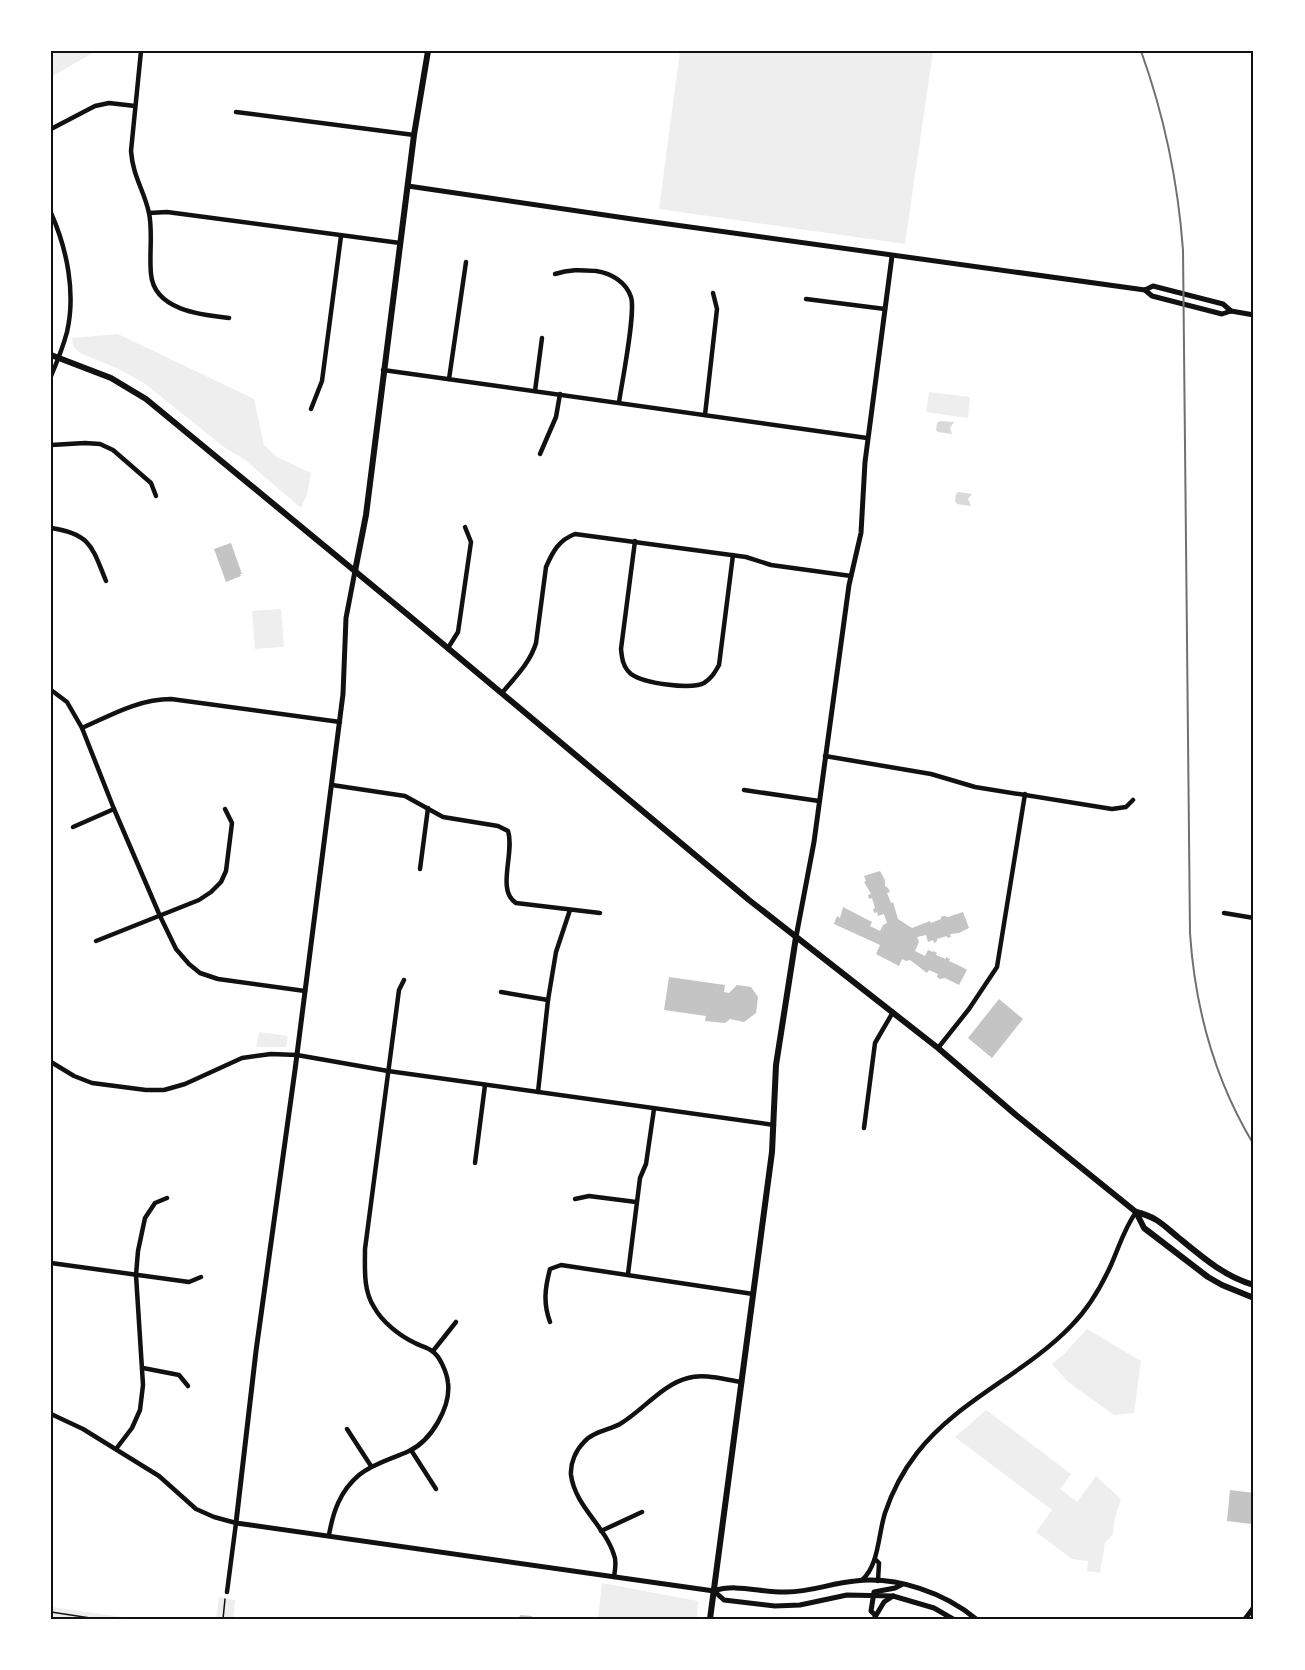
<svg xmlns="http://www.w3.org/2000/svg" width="1305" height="1670" font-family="'PT Sans Narrow',sans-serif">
  <rect width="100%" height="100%" fill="#fff"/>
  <g fill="#eee">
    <path d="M51 51H93L91 54 51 77Z"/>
    <path d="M680 51H933L905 244 659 209Z"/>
    <path d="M118 334 254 399 264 445 277 457 311 473 307 495 301 508 245 460 224 447 144 383 117 368 82 354C76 350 72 346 72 338Z"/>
    <path d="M929 392 970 397 968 418 926 412Z"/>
    <path d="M281 609 284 647 255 649 252 611Z"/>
    <path d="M259 1032 288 1036 286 1047H256Z"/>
    <path d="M1087 1329 1141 1361 1134 1413 1114 1415 1068 1382 1052 1364 1064 1354Z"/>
    <path d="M986 1410 1071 1474 1060 1489 1077 1502 1096 1476 1121 1499 1114 1521 1113 1534 1105 1543 1100 1573 1087 1571 1088 1561 1072 1559 1036 1532 1052 1510 955 1437Z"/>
    <path d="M602 1583 698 1601 697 1619H598Z"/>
    <path d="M219 1597 235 1600 233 1619H216Z"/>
    <path d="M51 1607 138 1619H51Z"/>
  </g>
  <g fill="#d9d9d9">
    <path d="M940 421 954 422 950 428 952 434 938 432 936 430 937 423Z"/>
    <path d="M958 492 972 494 968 499 971 506 957 504 955 501 956 494Z"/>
  </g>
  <g fill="#c4c4c4">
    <path d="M231 543 242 574H240L241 576 226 582 214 549Z"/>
    <path d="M880 871 885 880V886L888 888 890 892 887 893 891 903 893 902 898 919 912 928 930 921 931 923 941 919V917L944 916 948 917 963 912 969 928 959 933 950 934 951 937 947 938V936L937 939V941L934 943 933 940 928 942 926 935 917 937 919 942 915 951 925 956 928 950 933 952V951L937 953 936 955 946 959V957L950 959 949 961 962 967 967 970 959 985 945 978 940 979 937 977 938 974 929 970 927 973 910 960 906 961 902 959 899 966 876 954 880 945 834 924 837 916 840 918 843 907 872 922 870 926 880 931 883 925 887 923 884 914 878 916 877 912 874 913 873 909 875 908 872 898 869 899 868 895 871 894 864 882 866 881 864 876Z"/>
    <path d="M669 977 725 985 724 992 729 993 737 985 751 987 758 997 756 1013 744 1022 730 1019 725 1023 705 1021 706 1016 664 1010Z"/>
    <path d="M999 999 1023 1019 992 1058 968 1038Z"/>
    <path d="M1230 1490 1254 1493 1251 1524 1227 1521Z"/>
    <path d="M520 1615 532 1616V1619H519Z"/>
  </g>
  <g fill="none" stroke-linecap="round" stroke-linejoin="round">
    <g stroke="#111" stroke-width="1.5">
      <path d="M51 1612 97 1619"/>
      <path d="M223 1619 225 1599"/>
    </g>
    <g stroke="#111" stroke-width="4.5">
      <path d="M141 51 131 151C133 177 144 190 149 213 153 232 149 254 151 274 154 310 201 315 229 318"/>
      <path d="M236 112 414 135"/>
      <path d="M51 129 95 106 109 103 135 106"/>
      <path d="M51 213C67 249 76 293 67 332 63 347 57 362 51 376"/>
      <path d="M149 213 167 212 400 243"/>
      <path d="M555 274C570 269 581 270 596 271 611 273 626 282 631 297 636 312 622 382 619 402"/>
      <path d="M806 299 885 309"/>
      <path d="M383 370 867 438"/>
      <path d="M449 379 466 262"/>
      <path d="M535 391 542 338"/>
      <path d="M311 409 322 381 341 236"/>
      <path d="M705 415 717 309 713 293"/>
      <path d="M51 445 85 443 100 444 113 450 151 483 156 496"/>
      <path d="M540 454 556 417 560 394"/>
      <path d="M51 528C91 534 92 547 106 581"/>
      <path d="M635 541 621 649C622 659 623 667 631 674 643 683 690 690 704 683 712 678 715 672 719 665L733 555"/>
      <path d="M448 648 458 632 471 542 465 527"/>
      <path d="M51 690 67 702 82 728C111 715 139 699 171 699L340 722"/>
      <path d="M502 693C515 677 530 663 536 643L546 567C553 551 559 540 575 534L746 557 771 565 851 576"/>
      <path d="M82 728 114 809 160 916 176 949 189 964 200 973 218 979 305 991"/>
      <path d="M825 756 931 774 975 787 1112 809 1126 807 1133 800"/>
      <path d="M332 785 405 796 443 817 498 826 508 831C515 853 496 890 516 903L600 913"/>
      <path d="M744 790 819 801"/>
      <path d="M73 827 114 809"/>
      <path d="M420 869 428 808"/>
      <path d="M1224 913 1254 918"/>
      <path d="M96 941 199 900 211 892 221 882 226 871 232 823 225 809"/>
      <path d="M501 992 548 1000"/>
      <path d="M938 1048 969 1009 997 967 1025 794"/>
      <path d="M51 1062 74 1076 92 1083 146 1090H164L185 1084 242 1058 271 1054 297 1055 388 1071 774 1125"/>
      <path d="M538 1092 548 1000 556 952 570 910"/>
      <path d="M864 1128 875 1043 893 1012"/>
      <path d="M475 1163 485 1085"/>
      <path d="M575 1199 589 1196 636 1202"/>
      <path d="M51 1263 189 1282 201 1277"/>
      <path d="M628 1274 640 1178 646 1164 654 1109"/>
      <path d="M550 1322C543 1303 545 1288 550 1269L561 1265 753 1294"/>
      <path d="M433 1351 456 1322"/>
      <path d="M143 1368 179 1375 188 1386"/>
      <path d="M51 1414 83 1429 159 1476 196 1509 214 1517 236 1523 227 1592"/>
      <path d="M347 1429 371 1466"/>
      <path d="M116 1449 132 1428 140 1410 143 1385 136 1275 138 1251 145 1218 155 1203 167 1198"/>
      <path d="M411 1450 436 1489"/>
      <path d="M601 1531 642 1512"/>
      <path d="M329 1535C333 1512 340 1491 359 1475 374 1463 392 1459 409 1451 431 1441 451 1407 448 1383 447 1373 440 1356 432 1351 427 1347 420 1346 415 1343 400 1336 382 1322 374 1307 363 1290 365 1268 365 1249L399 990 404 980"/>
      <path d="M875 1559 879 1563 878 1581"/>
      <path d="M614 1577C615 1570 617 1561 614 1555 605 1526 575 1506 571 1475 570 1463 576 1450 584 1442 592 1432 609 1430 620 1424 642 1411 663 1384 688 1378 704 1373 726 1380 742 1382"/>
      <path d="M862 1580C879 1565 878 1535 885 1513 892 1492 903 1471 917 1453 958 1400 1025 1374 1071 1326 1088 1309 1101 1287 1111 1265 1119 1247 1124 1229 1136 1212"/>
    </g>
    <g stroke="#111" stroke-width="5">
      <path d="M408 186 632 219 1145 290 1153 286 1223 304 1231 311"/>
      <path d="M1145 290 1152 296 1222 314 1231 311 1254 315"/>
      <path d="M355 571 346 618 343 694 295 1070 256 1351 236 1523 714 1591C736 1583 762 1593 787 1592 810 1592 832 1583 855 1581 897 1576 945 1593 976 1619"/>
      <path d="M796 937 814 842 849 585 861 533 865 462 892 256"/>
      <path d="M714 1591 724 1600 775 1606 800 1605 847 1595 893 1596 934 1608 953 1619"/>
      <path d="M875 1615 871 1611 874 1592 895 1588 901 1585"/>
      <path d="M875 1617 884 1602 893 1596"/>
      <path d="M1245 1619 1254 1607"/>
    </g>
    <g stroke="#111" stroke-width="6">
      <path d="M51 355 111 378 146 399 407 614 749 900 938 1048 1016 1115 1136 1212C1157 1217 1163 1225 1179 1238 1202 1257 1225 1277 1254 1285"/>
      <path d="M355 571 366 515 414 135 428 51"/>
      <path d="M1136 1212 1144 1228 1208 1277 1222 1285 1254 1298"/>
      <path d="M710 1619 772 1152 776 1065 796 937"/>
    </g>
    <path stroke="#707070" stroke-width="2" d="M1141 51C1164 115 1178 182 1183 250L1190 933C1195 1009 1214 1079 1254 1145"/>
  </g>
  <rect width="1305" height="1670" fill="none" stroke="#ffffff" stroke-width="105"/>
  <rect x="52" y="52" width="1200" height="1566" fill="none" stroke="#111" stroke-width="2"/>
</svg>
